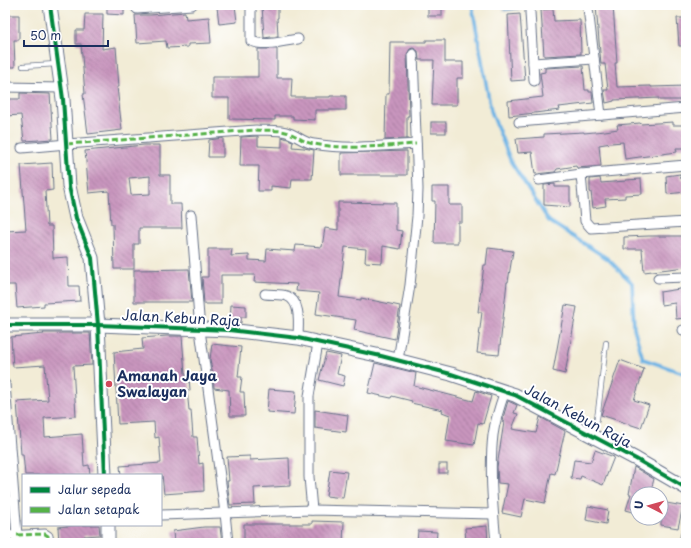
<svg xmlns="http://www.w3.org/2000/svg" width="691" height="548" font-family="'Playpen Sans',sans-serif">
  <defs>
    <pattern id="building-back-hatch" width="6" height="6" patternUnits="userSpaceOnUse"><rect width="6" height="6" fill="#c995be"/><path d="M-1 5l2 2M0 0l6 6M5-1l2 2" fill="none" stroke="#a27a9e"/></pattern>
  </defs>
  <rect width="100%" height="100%" fill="#fff"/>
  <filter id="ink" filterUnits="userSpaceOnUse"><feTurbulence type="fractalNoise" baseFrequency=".025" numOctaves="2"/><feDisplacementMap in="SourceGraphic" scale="8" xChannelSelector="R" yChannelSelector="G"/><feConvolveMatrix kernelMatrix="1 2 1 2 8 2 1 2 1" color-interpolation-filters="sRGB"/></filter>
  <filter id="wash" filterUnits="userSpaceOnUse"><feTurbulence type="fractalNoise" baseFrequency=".012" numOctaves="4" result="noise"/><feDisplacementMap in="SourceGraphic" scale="16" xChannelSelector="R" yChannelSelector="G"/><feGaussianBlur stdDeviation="0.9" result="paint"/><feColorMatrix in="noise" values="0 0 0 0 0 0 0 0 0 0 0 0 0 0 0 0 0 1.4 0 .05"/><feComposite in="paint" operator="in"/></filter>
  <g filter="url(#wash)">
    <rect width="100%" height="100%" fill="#f2ecd6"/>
    <path fill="#6eb4e5" stroke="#4472a2" d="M505 5H552L504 11Z"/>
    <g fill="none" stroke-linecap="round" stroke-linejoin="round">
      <path stroke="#6eb4e5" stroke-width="3.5" d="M472 5 491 111 511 162 549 221 608 259 632 283 634 328 643 359 686 374"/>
    </g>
    <g id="blocks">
      <g fill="url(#building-back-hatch)" fill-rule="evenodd">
        <path d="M107 5H124V15L107 14Z"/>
        <path d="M235 5 237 22 219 24 217 7Z"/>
        <path d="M262 5H275V8L278 7V18H277L278 36 264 38Z"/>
        <rect x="428" y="5" width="14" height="11"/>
        <path d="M613 5 617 63H615L617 87 651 86V87L686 86V100H659V98L636 99 614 100V101L606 103 604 90H608L605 64H601L596 6Z"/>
        <path d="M553 9 554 21 580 20 581 54 544 56 541 10Z"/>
        <path d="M185 12 186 19 209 17 211 43 188 44V47L167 48 166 41 137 43 135 15H151Z"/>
        <path d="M85 14H103L102 49 116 47 119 87H117L122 130 88 134 83 94H85L81 44H76V30H84Z"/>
        <path d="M520 14 525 80 511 81 508 15Z"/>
        <path d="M5 15H19V40H14L15 67H5Z"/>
        <path d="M677 18H686V46H679Z"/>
        <path d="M426 40H445V62H463V78H457V105H432L434 60H419L418 51 413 48 410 49 407 54 409 116H407V139L385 140 386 94H389L390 42H426Z"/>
        <path d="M258 49H277V78H292L291 97H330V96H346V110H315V120L293 119V116H275V120L229 119V98H212V77H258Z"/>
        <path d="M583 66 585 90H589V92H592L593 103 559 107 560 110 509 116 508 101 543 97 540 73 545 72V68Z"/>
        <path d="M20 93 50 94 53 139 24 141 21 115 5 116V99H20Z"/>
        <rect x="431" y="122" width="15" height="11"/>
        <path d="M673 122V125H686V148H676L677 152 625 159 623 142 611 143 599 145 601 166 577 168 576 166 557 169 555 172 535 174 532 152 518 153 516 139 544 137V134L584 132V133L605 131 618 129 617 125 640 123 641 124Z"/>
        <path d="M258 136V146L282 147V137L293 141 292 147 304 148 314 150 312 179H292L291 188 271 186V191H258L259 166H240L241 137Z"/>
        <path d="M223 138V157H208L209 140Z"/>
        <path d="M144 145H160V175H170V204H181L182 228H139V244H134V269H114L113 224H111L109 191 89 193 85 151ZM150 176V194L131 195 129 178Z"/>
        <path d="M407 151V175H341V153Z"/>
        <path d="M52 163 53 190 45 191 47 226H52L53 258 68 257 69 286H79L80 301 44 303V306L17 308 15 285H5V231L26 230 21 165Z"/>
        <path d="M680 174 681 179H686V192L667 194 666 176Z"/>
        <path d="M600 178 601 183 626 181V180L641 179 642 194 625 195V198L605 199 606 206 593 208 591 192H590V179Z"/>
        <path d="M555 184V187H570V207L544 205V185Z"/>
        <path d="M432 187H449V205H462V222H458V243H434L435 201H432Z"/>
        <path d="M338 202 396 203V230L402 231 400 249 383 246 382 263 365 262 366 249 345 247 339 297 361 300V298L400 306 395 339 354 330 356 320 316 314 319 293 296 291 297 284 254 282 255 275H221V304H204L202 277H208V249H232L231 256 249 255V260L266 261 267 249 295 251 296 245 322 247 325 228 338 230Z"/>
        <path d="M649 236H686V267L644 272 642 249H624V237Z"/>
        <path d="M488 248 513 251 508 282H507L499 355 477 353 482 312H478L484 265H486Z"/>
        <path d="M189 269 192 302H134V270Z"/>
        <path d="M686 288V298H684V301L686 318 676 319 675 303 661 305 660 292Z"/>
        <path d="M231 305 246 306V317H241V323L230 322Z"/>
        <path d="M565 305 577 307 565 374 553 371Z"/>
        <path d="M43 333H90L92 365 73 366 76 416 44 418 45 437 82 434 84 466 89 465 90 475H25L23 454H21L17 402 48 400 45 365 13 367 11 337 44 334Z"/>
        <path d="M167 336H182L185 374H186V378H189L190 390H187L189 410H191L193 437H197L199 464 203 463 204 491 164 494 162 475H121L120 466 161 463 159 437 155 438 154 422 118 424 114 352 143 349 142 338Z"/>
        <path d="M212 344 241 347 238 377H242L240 392H244L245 416H230L229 390 214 388 213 371H212L210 359Z"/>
        <path d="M326 353 341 356 337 374 345 376 343 386 319 380Z"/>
        <path d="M620 360 644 369 634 400 649 405 641 428 601 415Z"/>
        <path d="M375 363 416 373 414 386 473 401 476 391 491 396 483 424 478 423 474 445 446 441 450 415 442 412 443 410 411 403 412 401 392 396 391 398 368 393Z"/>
        <path d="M269 389 296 391 294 414 267 412Z"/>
        <path d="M508 401 517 405 514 413 518 414 512 429 536 433 540 417 565 431 555 474 551 473 545 503 525 499 521 517 502 513 508 484 498 483 497 467 504 422 502 421Z"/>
        <path d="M315 410 348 415 346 432 315 428Z"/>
        <path d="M595 450 614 457 603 485 581 476 580 479 571 478 574 460 591 462Z"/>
        <path d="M250 456V460L289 458 290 486 254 488 255 504 230 505 227 481H229L227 457Z"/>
        <rect x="439" y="464" width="8" height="9"/>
        <path d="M634 467 654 479 650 494H637V513L626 510 631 494H629Z"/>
        <path d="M330 470 347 472 343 498 326 496Z"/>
        <path d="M661 502 683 506 678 528 661 525Z"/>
        <path d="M588 506 608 510 606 524 586 520Z"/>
        <path d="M312 521 344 522 343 543H244V524H312Z"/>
        <path d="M77 525H99L100 535 84 536V543H59L58 527Z"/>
        <path d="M487 526 488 543H466L465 528Z"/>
        <path d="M204 527H220L222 543H174L173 531Z"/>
        <path d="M418 531 437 532 436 543H417Z"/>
      </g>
    </g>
  </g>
  <g filter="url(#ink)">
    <use href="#blocks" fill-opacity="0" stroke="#667188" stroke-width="1"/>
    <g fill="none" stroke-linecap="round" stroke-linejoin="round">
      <g stroke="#667188" stroke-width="6">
        <g id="lane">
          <path d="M23 66 57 64"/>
          <path d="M594 435 598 412 606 343"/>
        </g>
      </g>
      <g stroke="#667188" stroke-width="11">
        <g id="street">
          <path d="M134 5 137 9 192 5"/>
          <path d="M251 5V41C265 47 283 41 298 39"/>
          <path d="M588 8 601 115"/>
          <path d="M530 12 533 63"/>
          <path d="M534 81 533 63 594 59"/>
          <path d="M5 87 62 88"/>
          <path d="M519 122 686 108"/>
          <path d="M22 148 67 144 256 130C266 131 280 129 289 133 298 136 304 143 314 144 348 150 382 146 416 144"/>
          <path d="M581 174 686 165"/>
          <path d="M539 180 581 174 585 221 591 228 686 222"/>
          <path d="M191 215 200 330 225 513 228 543"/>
          <path d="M658 278 686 277"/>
          <path d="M265 294C272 295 280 294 287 296 302 302 298 326 298 338"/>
          <path d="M683 330H686"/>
          <path d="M398 360 410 285 417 216 418 189 413 54"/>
          <path d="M5 384 17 535"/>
          <path d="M312 510 309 477V396L318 343"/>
          <path d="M161 515 312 510 493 514"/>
          <path d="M5 536 45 534 48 536 49 543"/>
          <path d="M496 543C493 509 489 469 493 435 495 420 500 405 505 391"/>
          <path d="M684 543 686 533"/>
        </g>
      </g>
      <g stroke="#667188" stroke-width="15">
        <g id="secondary">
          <path d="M50 5 63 99 69 186 76 218 92 258 98 325 105 475"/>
          <path d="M5 325H98L229 330 298 338 381 356 451 374 515 395 636 459 686 488"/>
          <path d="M108 525V543"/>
        </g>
      </g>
      <use href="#lane" stroke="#fff" stroke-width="4.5"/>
      <use href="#street" stroke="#fff" stroke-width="9"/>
      <use href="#secondary" stroke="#fff" stroke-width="13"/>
      <g stroke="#55b248" stroke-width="3" stroke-dasharray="6 3" stroke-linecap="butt">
        <path d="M67 144 256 130C266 131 280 129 289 133 298 136 304 143 314 144 348 150 382 146 416 144"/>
        <path d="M17 535 45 534 48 536 49 543"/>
        <path d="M684 543 686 533"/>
      </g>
      <g stroke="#fff" stroke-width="6">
        <g id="cycleway">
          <path d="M50 5 63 99 69 186 76 218 92 258 98 325 105 475"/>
          <path d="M5 325H98L229 330 298 338 381 356 451 374 515 395 636 459 686 488"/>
        </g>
      </g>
      <use href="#cycleway" stroke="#00873e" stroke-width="4"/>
    </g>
  </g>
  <circle fill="#d1495b" stroke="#fff" stroke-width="1.5" cx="109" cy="384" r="4"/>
  <g text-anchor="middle" stroke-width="4" stroke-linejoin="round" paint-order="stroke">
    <g font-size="14" fill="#1b2f5e" stroke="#fff">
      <text transform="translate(181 318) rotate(3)" y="5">Jalan Kebun Raja</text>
      <text transform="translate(578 416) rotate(28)" y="5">Jalan Kebun Raja</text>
    </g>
    <g font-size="14" font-weight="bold" fill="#1b2f5e" stroke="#fff" text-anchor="start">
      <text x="117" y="381">Amanah Jaya<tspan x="117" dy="16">Swalayan</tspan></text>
    </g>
  </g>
  <rect width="691" height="548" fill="none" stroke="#fff" stroke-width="20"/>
  <rect x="22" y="474" width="140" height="52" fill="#ffffff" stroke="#a4acbf"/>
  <rect x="30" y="487" width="20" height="6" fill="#00873e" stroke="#a4acbf"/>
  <text x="58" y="494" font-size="12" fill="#1b2f5e">Jalur sepeda</text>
  <rect x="30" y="507" width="20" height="6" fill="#55b248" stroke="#a4acbf"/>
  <text x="58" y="514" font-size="12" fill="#1b2f5e">Jalan setapak</text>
  <g transform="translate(649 506) rotate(276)"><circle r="19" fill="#ffffff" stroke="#a4acbf"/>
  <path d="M0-3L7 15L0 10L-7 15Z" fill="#d1495b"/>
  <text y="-6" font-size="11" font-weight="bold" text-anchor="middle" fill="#1b2f5e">U</text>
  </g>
  <path d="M24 40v6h84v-6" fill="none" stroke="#1b2f5e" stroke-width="2"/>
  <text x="30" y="40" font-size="12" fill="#1b2f5e" stroke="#ffffff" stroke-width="3" paint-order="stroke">50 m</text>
</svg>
